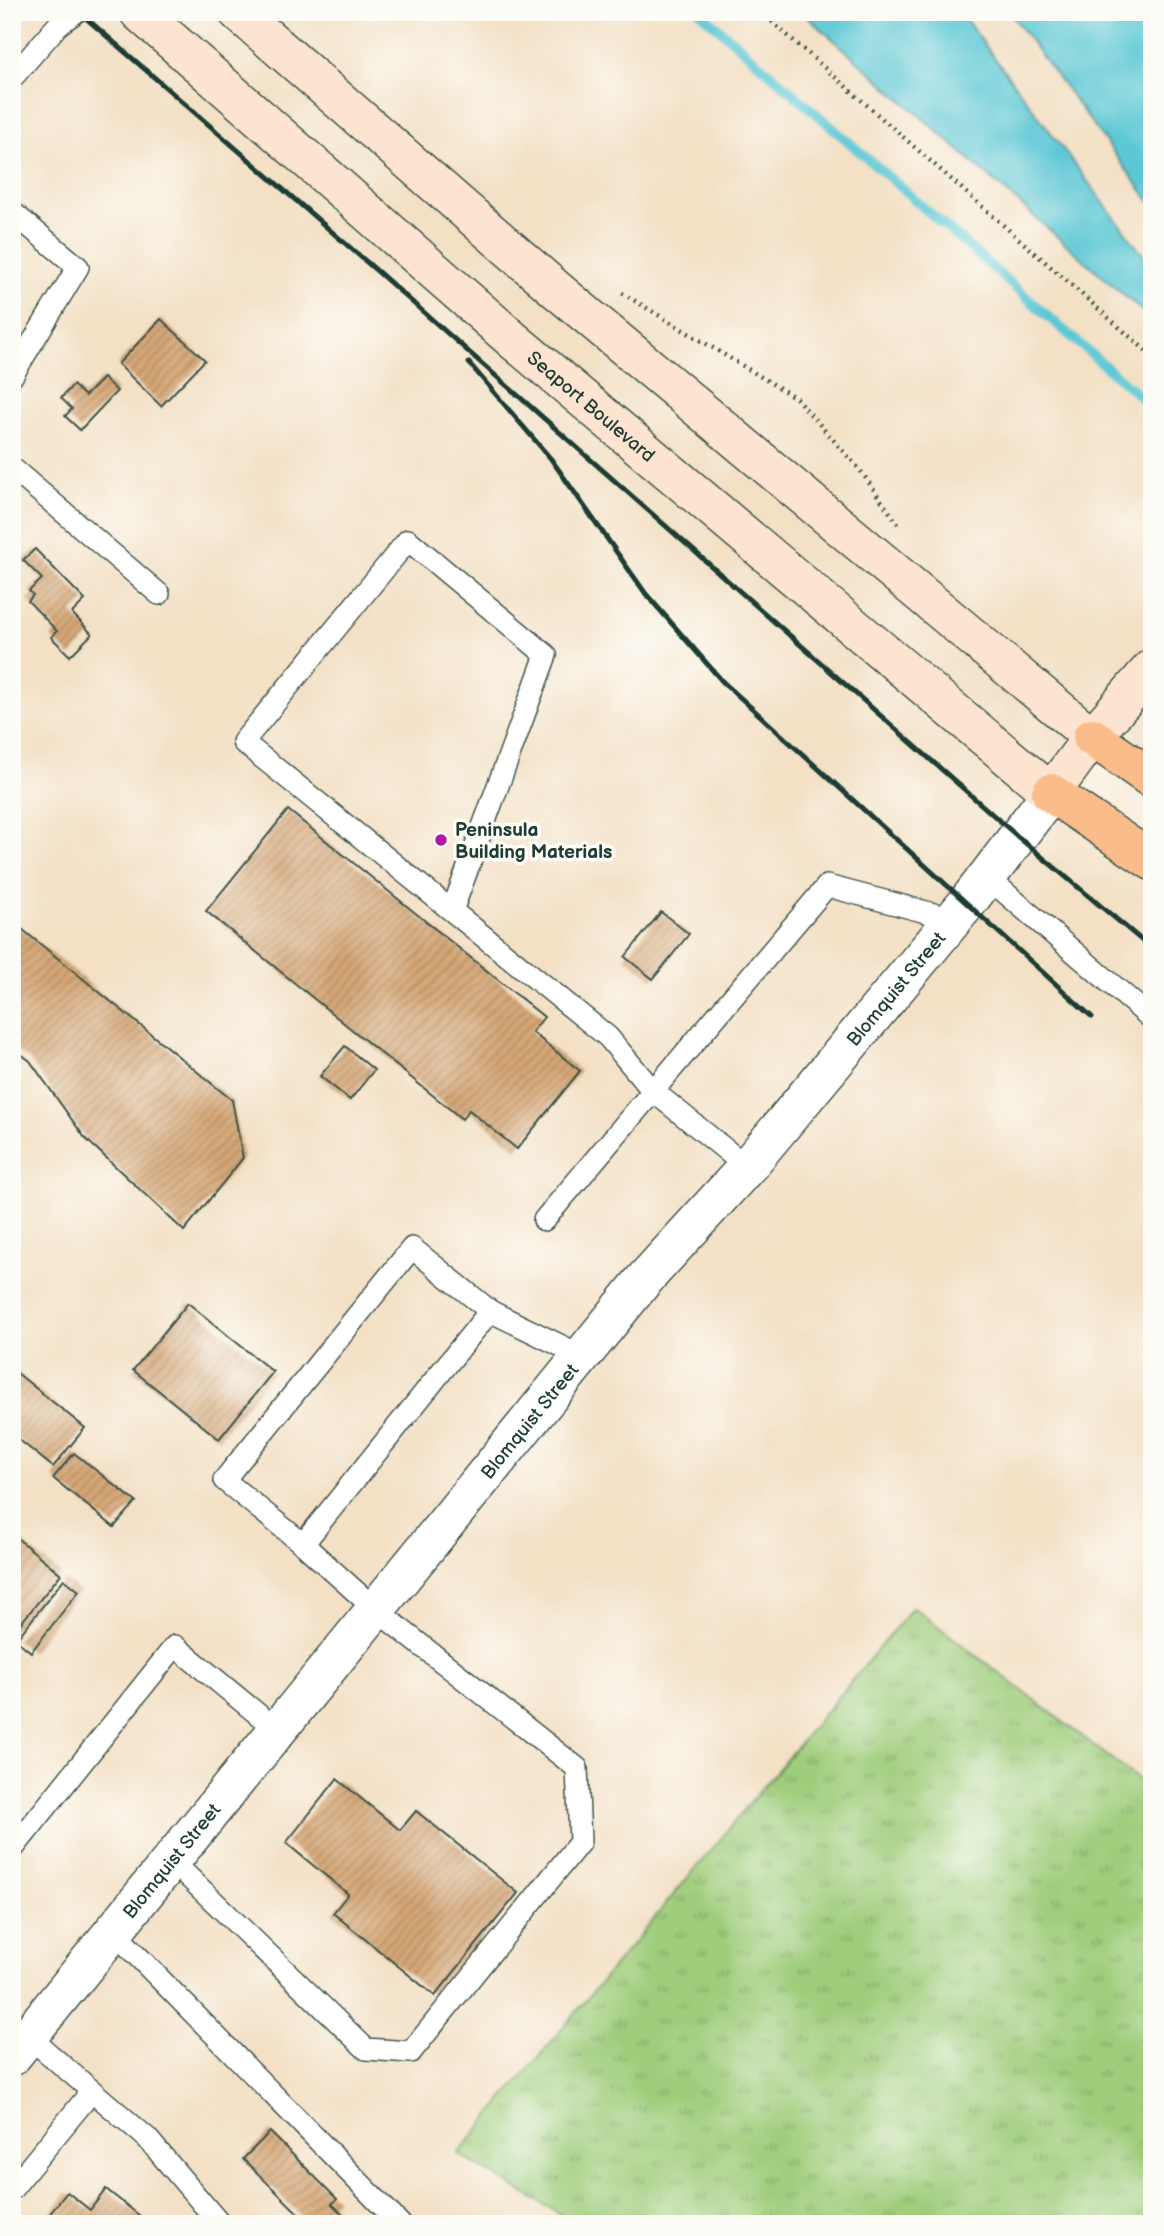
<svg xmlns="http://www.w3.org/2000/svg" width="1164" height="2236" font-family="'Balsamiq Sans',sans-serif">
  <defs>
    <pattern id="grass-tufts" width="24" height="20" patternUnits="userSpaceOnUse" patternTransform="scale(1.75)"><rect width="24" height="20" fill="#9fcd7b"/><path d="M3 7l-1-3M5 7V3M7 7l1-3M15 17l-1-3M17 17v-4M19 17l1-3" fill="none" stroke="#81a866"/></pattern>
    <pattern id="building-hatch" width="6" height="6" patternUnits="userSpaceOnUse" patternTransform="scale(1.75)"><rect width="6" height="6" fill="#d6a777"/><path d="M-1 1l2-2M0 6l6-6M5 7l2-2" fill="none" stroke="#ad8962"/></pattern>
  </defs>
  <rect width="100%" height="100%" fill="#fdfcf7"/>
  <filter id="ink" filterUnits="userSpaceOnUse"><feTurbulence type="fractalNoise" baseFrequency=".0143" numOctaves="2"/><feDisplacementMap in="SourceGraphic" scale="14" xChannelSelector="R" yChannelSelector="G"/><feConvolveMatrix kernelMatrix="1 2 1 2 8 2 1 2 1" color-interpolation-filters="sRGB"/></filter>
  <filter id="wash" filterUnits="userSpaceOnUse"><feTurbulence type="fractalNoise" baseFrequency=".00686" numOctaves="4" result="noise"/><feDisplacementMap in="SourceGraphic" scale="28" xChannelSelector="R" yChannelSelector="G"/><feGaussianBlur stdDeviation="1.57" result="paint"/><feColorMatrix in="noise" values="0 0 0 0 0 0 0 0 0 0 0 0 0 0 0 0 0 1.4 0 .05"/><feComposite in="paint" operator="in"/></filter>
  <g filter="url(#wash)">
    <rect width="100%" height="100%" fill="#f3e0c5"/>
    <path fill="url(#grass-tufts)" stroke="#5f8558" stroke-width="2" d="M913 1607 1152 1790V2224H577L458 2154Z"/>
    <g fill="#5dc8d5" stroke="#3e8284" stroke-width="2">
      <path d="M802 12H960L1152 267V303L1144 313Z"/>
      <path d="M1009 12H1152V204Z"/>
    </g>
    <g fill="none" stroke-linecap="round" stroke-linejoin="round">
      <path stroke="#5dc8d5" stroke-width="10" d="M700 12 1152 407"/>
    </g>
    <g id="blocks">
      <g fill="url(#building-hatch)">
        <path d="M161 319 205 360 161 406 118 364Z"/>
        <path d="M103 378 117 391 80 430 65 416 72 409 61 398 73 385 85 396Z"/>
        <path d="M35 549 85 600 72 613 92 634 70 656 51 637 57 631 28 601 33 595 29 591 42 579 23 560Z"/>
        <path d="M288 810 544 1017 532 1032 580 1071 517 1149 469 1110 462 1119 206 911Z"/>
        <path d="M661 912 689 934 653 979 625 957Z"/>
        <path d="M12 921 232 1100 243 1158 184 1231 85 1138 30 1061 12 1047Z"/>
        <path d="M345 1046 374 1070 350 1100 320 1076Z"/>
        <path d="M188 1303 273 1372 219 1439 133 1370Z"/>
        <path d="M12 1369 85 1428 53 1467 12 1434Z"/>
        <path d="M74 1453 136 1502 114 1527 53 1478Z"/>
        <path d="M12 1534 61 1574 12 1634Z"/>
        <path d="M64 1579 79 1591 31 1652 16 1640Z"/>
        <path d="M337 1779 400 1830 416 1811 518 1893 435 1996 333 1913 348 1894 286 1843Z"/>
        <path d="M270 2132 337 2199 332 2204 350 2221 348 2224H309L243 2159Z"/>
        <path d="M106 2189 150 2224H42L67 2192 90 2210Z"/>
      </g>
    </g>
  </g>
  <g filter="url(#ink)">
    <use href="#blocks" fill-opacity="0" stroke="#3f554a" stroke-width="2"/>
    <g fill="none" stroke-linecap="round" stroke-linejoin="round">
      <g stroke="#3f554a" stroke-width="24">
        <g id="lane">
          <path d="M12 78 58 25 76 12"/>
          <path d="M12 212 78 267 12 376"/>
          <path d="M12 468 159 594"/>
          <path d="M987 877 1152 1019"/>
          <path d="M452 911 546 655 408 540 243 742 608 1037 653 1091 544 1220"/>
          <path d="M747 1167 653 1091 827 886 953 919"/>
          <path d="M303 1544 490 1311"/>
          <path d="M12 1850 175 1646 277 1730"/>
          <path d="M171 1860 366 2049 411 2052 580 1842 577 1768 375 1609 303 1544 224 1480 412 1248 490 1311 582 1356"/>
          <path d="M113 1931 400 2224"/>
          <path d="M28 2036 147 2138 220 2224"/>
          <path d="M12 2189 92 2091"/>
        </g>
      </g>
      <g stroke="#3f554a" stroke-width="41">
        <g id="street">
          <path id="s1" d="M12 2056 643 1281 747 1167 967 903 1051 793"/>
        </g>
      </g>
      <g stroke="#3f554a" stroke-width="41">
        <g id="secondary">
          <path id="s2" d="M139 12 513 340 1051 793 1092 737 1152 668"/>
          <path d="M238 12 558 291 1092 737"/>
        </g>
      </g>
      <g stroke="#3f554a" stroke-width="41">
        <g id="highway">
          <path d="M1092 737 1152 779"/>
          <path d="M1051 793 1152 861"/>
        </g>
      </g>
      <g stroke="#3f554a" stroke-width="4.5" stroke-dasharray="2 5" stroke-linecap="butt">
        <path d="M761 12 1152 356"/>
        <path d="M622 293 796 398 860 470 898 524"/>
      </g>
      <use href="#lane" stroke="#fff" stroke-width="21"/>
      <use href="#street" stroke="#fff" stroke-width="38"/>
      <use href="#secondary" stroke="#fde4d1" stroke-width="38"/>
      <use href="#highway" stroke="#fabc8b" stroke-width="38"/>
      <g stroke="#1f3d34" stroke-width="5">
        <path d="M79 12 377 271 1017 836 1152 949"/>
        <path d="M469 363 551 459 646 594 723 682 1092 1017"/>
      </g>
    </g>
  </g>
  <circle fill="#b5179e" stroke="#fdfcf7" stroke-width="2.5" cx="441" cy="840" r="7"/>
  <g text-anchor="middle" stroke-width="7" stroke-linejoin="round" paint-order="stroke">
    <g font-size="19" fill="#1f3d34" stroke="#fdfcf7">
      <text dy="7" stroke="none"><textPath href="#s2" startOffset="600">Seaport Boulevard</textPath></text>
      <text dy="7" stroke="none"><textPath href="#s1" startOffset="1386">Blomquist Street</textPath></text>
      <text dy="7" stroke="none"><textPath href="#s1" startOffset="819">Blomquist Street</textPath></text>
      <text dy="7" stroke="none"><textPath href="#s1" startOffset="252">Blomquist Street</textPath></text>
    </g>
    <g font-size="19" font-weight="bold" fill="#1f3d34" stroke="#fdfcf7" text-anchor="start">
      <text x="455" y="836">Peninsula<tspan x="455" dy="22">Building Materials</tspan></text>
    </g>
  </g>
  <rect width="1164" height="2236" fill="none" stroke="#fdfcf7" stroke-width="42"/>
</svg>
